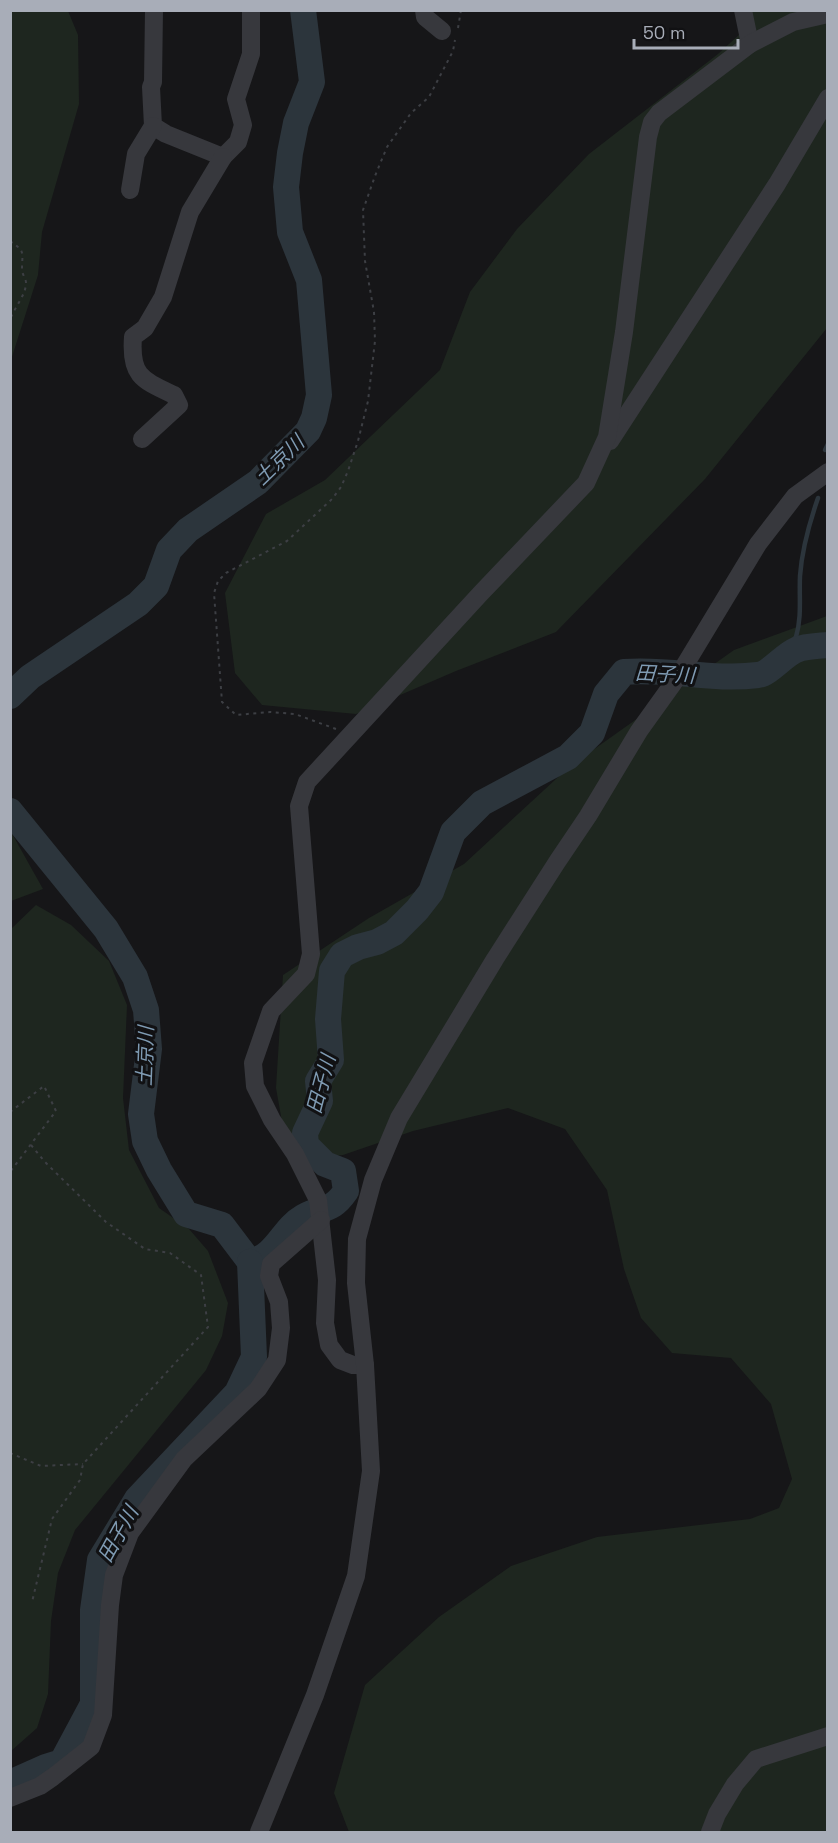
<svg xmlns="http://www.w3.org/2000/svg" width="838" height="1843" font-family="'Space Grotesk','Noto Sans JP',sans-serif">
  <rect width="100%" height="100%" fill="#161618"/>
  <g fill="#1e261f">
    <path d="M11 10 68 11 78 35 79 104 42 232 38 275 11 360Z"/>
    <path d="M751 11H827V328L705 479 556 632 456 671 356 714 262 705 235 673 225 593 266 514 325 480 440 370 470 292 517 229 589 154 718 54 753 22Z"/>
    <path d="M827 616V1832H349L334 1793 365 1685 439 1617 511 1566 597 1537 750 1519 779 1508 792 1479 771 1404 731 1358 672 1353 641 1318 624 1269 607 1190 565 1129 508 1108 413 1131 343 1155 289 1161 276 1088 283 975 369 918 464 864 569 767 734 650Z"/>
    <path d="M11 832 43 889 11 901 10 832Z"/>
    <path d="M36 905 71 925 109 961 127 1005 123 1098 129 1150 159 1208 189 1229 208 1251 228 1303 222 1336 206 1370 75 1530 58 1573 51 1621 48 1694 37 1728 11 1751 10 930Z"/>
  </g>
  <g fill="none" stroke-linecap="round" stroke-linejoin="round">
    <g stroke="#2c353c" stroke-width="4.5">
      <path d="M825 450 828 444"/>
      <path d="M792 652 794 639 796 637C802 617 799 597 800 576 802 548 809 524 818 498"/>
    </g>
    <g stroke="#2c353c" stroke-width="26">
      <path d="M10 696 30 677 138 604 156 586 169 550 188 530 258 482 308 431 314 418 319 395 309 280 290 232 286 187 290 153 296 123 312 82 303 10"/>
      <path d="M10 811 106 929 135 977 146 1010 149 1049 141 1114 145 1141 159 1170 186 1214 222 1225 250 1262"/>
      <path d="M250 1262C277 1256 282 1229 303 1217 323 1206 331 1213 346 1191L343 1171 325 1164 306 1145 305 1133 320 1101 318 1081 331 1060 328 1019 332 971 342 955 358 947 377 942 394 933 417 910 431 892 453 832 482 803 568 757 592 733 606 694 624 672C669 668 713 681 758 675 769 674 784 655 796 650 805 646 817 646 828 645"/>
      <path d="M10 1783 46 1767 62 1762 93 1704V1610L100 1560 137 1499 237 1393 254 1357 250 1262"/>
    </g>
    <g stroke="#3d3f44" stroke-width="2" stroke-dasharray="3 4.5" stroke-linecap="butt">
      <path d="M458 28 461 10"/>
      <path d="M10 241C26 252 22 252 22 269 22 275 26 278 26 283 26 295 14 308 10 320"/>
      <path d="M336 729 295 714 270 712 236 715 222 702 214 593 218 581 226 573 287 541 332 499 341 487 348 471 358 441 368 401 375 341 374 312 365 261 363 210 375 176 387 147 411 113 429 97 453 51 455 40"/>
      <path d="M10 1112 44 1086 56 1111 10 1172"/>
      <path d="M31 1145 45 1162 106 1222 145 1249 170 1253 201 1275 208 1327 83 1464 80 1480 52 1519 32 1602"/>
      <path d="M10 1453 41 1466 83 1464"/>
    </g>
    <g stroke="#37383d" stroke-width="18">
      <path d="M154 10 153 82 151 87 153 126 166 134 223 157 238 142 243 125 236 99 251 54V10"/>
      <path d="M424 10 425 17 442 31"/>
      <path d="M743 10 750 44"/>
      <path d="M130 190 136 154 153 126"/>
      <path d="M142 439 179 405 174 395C142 380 130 376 133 337L145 328 163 297 190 212 223 157"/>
      <path d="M610 441 777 184 828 98"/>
      <path d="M365 1365H353L340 1360 329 1345 325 1323 327 1280 318 1200 295 1154 272 1120 255 1086 253 1063 271 1011 306 974 311 954 299 806 307 782 481 593 586 483 607 437 624 332 648 137 652 122 659 113 750 44 793 22 828 14"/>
      <path d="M10 1798 40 1786 53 1777 91 1747 103 1715 110 1605 114 1575 130 1533 184 1459 258 1389 277 1360 281 1328 279 1302 269 1276 271 1264 321 1220"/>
      <path d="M259 1832 315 1695 356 1576 371 1471 365 1365 356 1283 357 1239 373 1180 399 1118 495 959 557 862 588 816 639 731 677 678 758 544 795 496 828 472"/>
      <path d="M710 1832 717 1814 735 1784 756 1759 828 1736"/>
    </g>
  </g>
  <g text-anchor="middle" stroke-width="6" stroke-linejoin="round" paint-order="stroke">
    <g font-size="20" font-style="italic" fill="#7f9bb3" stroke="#111113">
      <text transform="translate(279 460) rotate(-44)" y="7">土京川</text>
      <text transform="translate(665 674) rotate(3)" y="7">田子川</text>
      <text transform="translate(145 1056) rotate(-88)" y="7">土京川</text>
      <text transform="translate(321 1084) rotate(-75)" y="7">田子川</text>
      <text transform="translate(118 1534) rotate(-61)" y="7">田子川</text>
    </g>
  </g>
  <rect width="838" height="1843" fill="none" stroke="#a8adb8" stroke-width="24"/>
  <path d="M634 39v9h104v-9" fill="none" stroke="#a8adb8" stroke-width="3"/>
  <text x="643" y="39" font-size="18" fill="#a8adb8" stroke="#111113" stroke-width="4.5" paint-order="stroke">50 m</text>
</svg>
